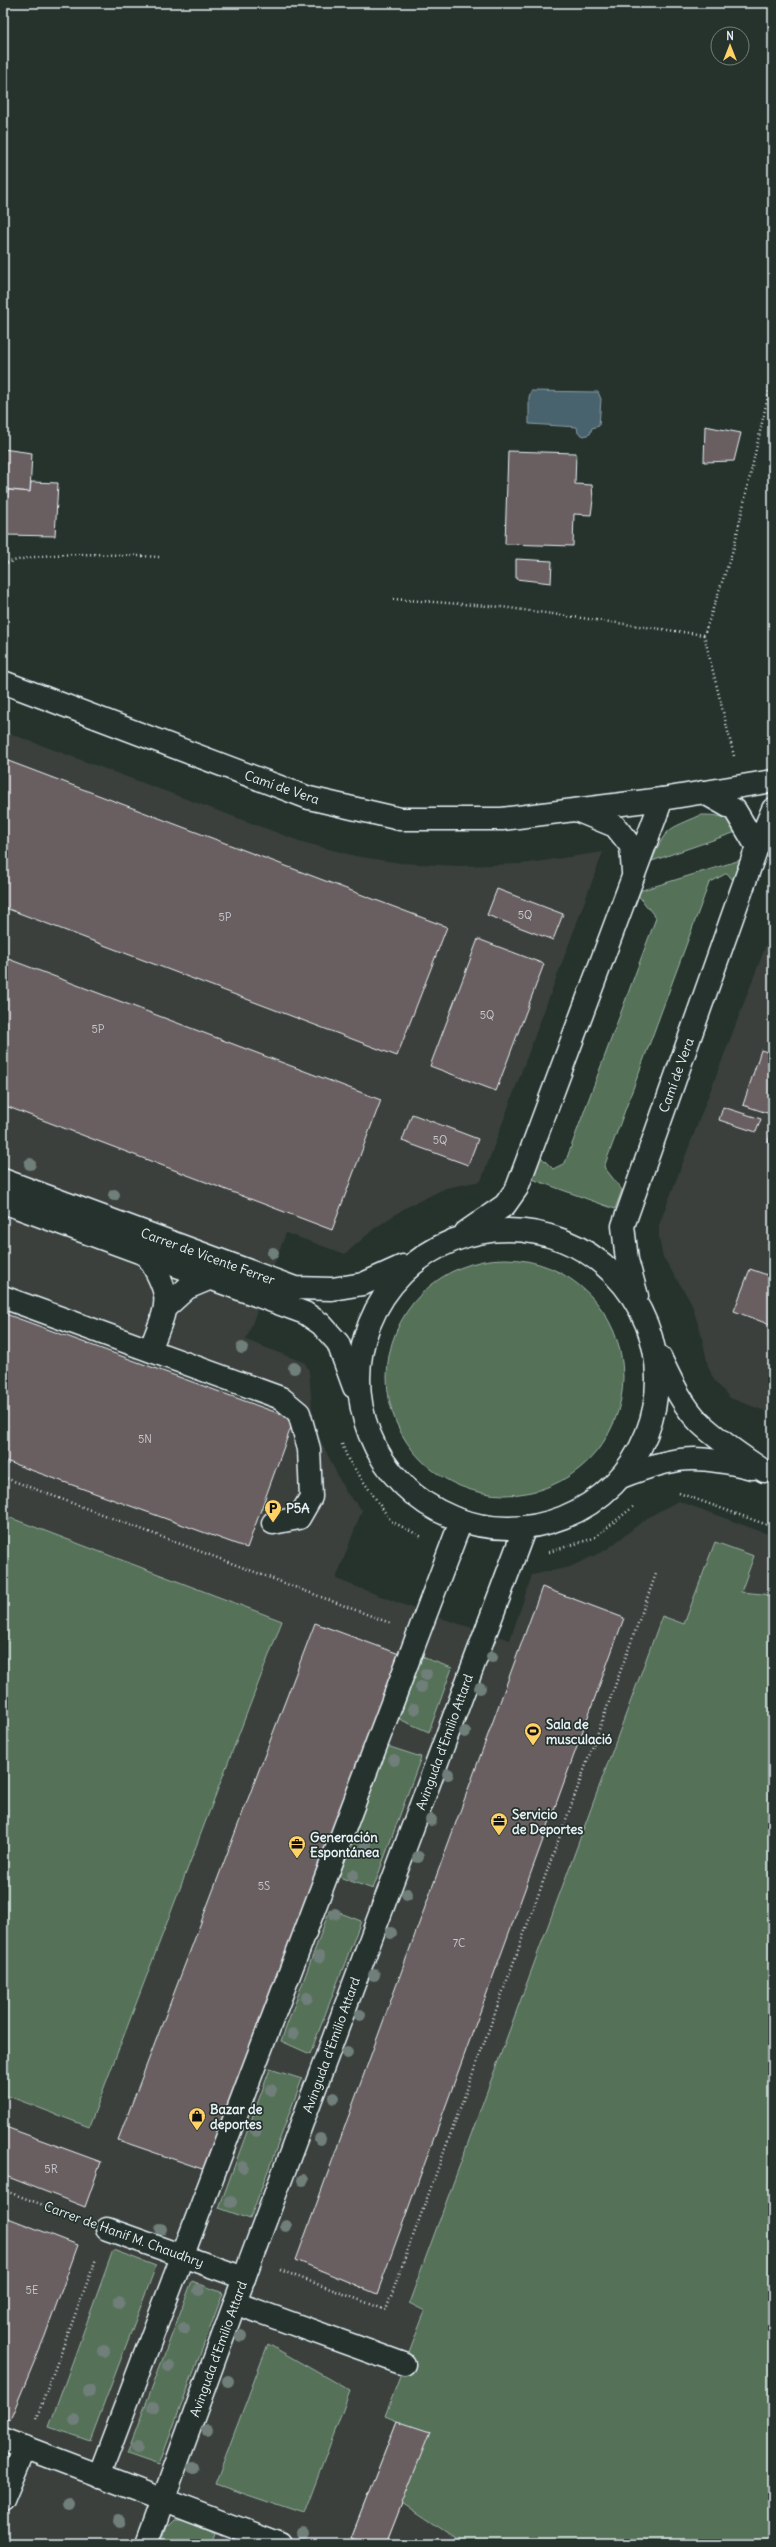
<svg xmlns="http://www.w3.org/2000/svg" width="776" height="2547" font-family="Delius,sans-serif">
  <rect width="100%" height="100%" fill="#26332d"/>
  <filter id="ink" filterUnits="userSpaceOnUse"><feTurbulence type="fractalNoise" baseFrequency=".025" numOctaves="2"/><feDisplacementMap in="SourceGraphic" scale="8" xChannelSelector="R" yChannelSelector="G"/><feConvolveMatrix kernelMatrix="1 2 1 2 8 2 1 2 1" color-interpolation-filters="sRGB"/></filter>
  <g filter="url(#ink)">
    <g fill="#3a403c">
      <path d="M3 731 302 842 355 856 400 863 460 866 522 864 603 852 481 1181 446 1188 405 1208 375 1228 345 1254 286 1233 246 1340 305 1363 309 1371 312 1409 319 1437 345 1491 362 1510 336 1579 425 1613 510 1640 532 1575 570 1567 606 1550 647 1518 678 1501 773 1536V2544H3Z"/>
      <path d="M773 927V1414L730 1398 714 1380 708 1366 702 1337 691 1302 663 1257 659 1238V1225Z"/>
    </g>
    <g fill="#557159" stroke="#9eb1a8">
      <path d="M701 815C720 815 727 816 739 831L652 861C666 826 668 830 701 815Z"/>
      <path d="M744 859 736 884 727 873 709 883 604 1167 622 1190 615 1209 532 1179 540 1156 553 1169 565 1163 656 918 638 895 639 891Z"/>
      <circle cx="505" cy="1377" r="118"/>
      <path d="M3 1515 282 1621 89 2127 3 2094Z"/>
      <path d="M715 1542 754 1556 741 1592 773 1595V2544H463L402 2503 386 2544H367L351 2538 397 2421 385 2416 425 2311 409 2303 662 1616 684 1624Z"/>
      <path d="M422 1657 452 1668 429 1732 399 1719Z"/>
      <path d="M387 1746 421 1757 373 1889 339 1877Z"/>
      <path d="M330 1909 361 1921 310 2054 281 2041Z"/>
      <path d="M270 2069 302 2079 250 2219 219 2208Z"/>
      <path d="M113 2250 156 2266 90 2441 49 2427Z"/>
      <path d="M192 2281 223 2293 159 2465 127 2454Z"/>
      <path d="M268 2344 350 2391 304 2514 215 2484Z"/>
      <path d="M174 2519H182L215 2533 211 2544H161L167 2526Z"/>
    </g>
    <path fill="#49646e" stroke="#899ca5" d="M531 391 598 392 601 399 599 426 592 428 590 434 584 436 578 433 577 427 529 424V397Z"/>
    <g fill="#6a5e60" stroke="#e8f1f8">
      <path d="M705 426 741 433 734 461 704 462Z"/>
      <path d="M3 449 32 453 30 492 3 489Z"/>
      <path d="M508 451 576 453 575 484 592 485 593 500 591 515 574 514 573 546 505 544Z"/>
      <path d="M31 482 58 483 55 536 4 535 8 490 30 492Z"/>
      <path d="M516 559 552 561 551 583 516 579Z"/>
      <path d="M3 759 447 927 397 1056 3 907Z"/>
      <path d="M497 889 563 914 553 940 487 915Z"/>
      <path d="M478 939 544 964 496 1091 430 1066Z"/>
      <path d="M3 957 381 1100 332 1230 3 1105Z"/>
      <path d="M761 1050 773 1054V1105L770 1114 743 1105Z"/>
      <path d="M723 1107 761 1119 756 1132 719 1120Z"/>
      <path d="M412 1114 478 1139 468 1165 402 1141Z"/>
      <path d="M773 1126V1144L768 1142Z"/>
      <path d="M750 1269 773 1277V1326L734 1311Z"/>
      <path d="M3 1313 294 1419 247 1548 3 1460Z"/>
      <path d="M542 1587 624 1618 377 2294 296 2260Z"/>
      <path d="M315 1623 402 1655 205 2170 118 2140Z"/>
      <path d="M3 2126 101 2162 85 2207 3 2175Z"/>
      <path d="M3 2216 78 2245 45 2336 10 2420 3 2418Z"/>
      <path d="M397 2421 430 2432 386 2544H367L351 2538Z"/>
    </g>
    <g fill="none" stroke-linecap="round" stroke-linejoin="round">
      <g stroke="#e8f1f8" stroke-width="25">
        <g id="minor">
          <path d="M3 682 309 798 400 819H502L662 799 773 781"/>
          <path d="M703 792 735 810 757 847"/>
          <path d="M576 810 615 826 631 846 633 872"/>
          <path d="M3 1180 295 1288 332 1289 363 1284 403 1266"/>
          <path d="M3 1202 305 1313 321 1324 338 1343 354 1387"/>
          <circle cx="508" cy="1379" r="149"/>
          <path d="M466 1232 505 1205 517 1188 662 799"/>
          <path d="M147 1255C174 1300 168 1303 150 1350"/>
          <path d="M637 1296 627 1260 623 1226 757 847 773 809"/>
          <path d="M3 1297 281 1398 299 1413 309 1449 311 1497 299 1518 273 1523"/>
          <path d="M166 1307 187 1288 211 1278"/>
          <path d="M660 1357C671 1380 682 1405 700 1423 719 1441 742 1456 764 1471"/>
          <path d="M621 1477C676 1456 694 1454 752 1468"/>
          <path d="M107 2229 244 2278"/>
          <path d="M235 2303 404 2364"/>
          <path d="M3 2439 280 2544"/>
          <path d="M99 2476 461 1521"/>
          <path d="M3 2500 25 2447"/>
          <path d="M147 2544 251 2259 525 1527"/>
        </g>
      </g>
      <g stroke="#e8f1f8" stroke-width="2.5" stroke-dasharray="1 3" stroke-linecap="butt">
        <path d="M3 564C50 549 111 555 161 557"/>
        <path d="M393 599 502 607 704 635"/>
        <path d="M734 756 704 635 734 547 773 374"/>
        <path d="M342 1444 348 1459 391 1521 422 1537"/>
        <path d="M3 1477 390 1623"/>
        <path d="M679 1493 773 1527"/>
        <path d="M549 1552 594 1538 633 1507"/>
        <path d="M3 2190 78 2218"/>
        <path d="M280 2270 386 2310 656 1574"/>
        <path d="M36 2419 96 2259"/>
      </g>
      <use href="#minor" stroke="#26332d" stroke-width="22"/>
    </g>
    <g fill="#707f79">
      <circle cx="30" cy="1164" r="6"/>
      <circle cx="114" cy="1195" r="6"/>
      <circle cx="273" cy="1253" r="6"/>
      <circle cx="242" cy="1348" r="6"/>
      <circle cx="294" cy="1368" r="6"/>
      <circle cx="492" cy="1657" r="6"/>
      <circle cx="426" cy="1674" r="6"/>
      <circle cx="421" cy="1687" r="6"/>
      <circle cx="480" cy="1688" r="6"/>
      <circle cx="414" cy="1709" r="6"/>
      <circle cx="465" cy="1732" r="6"/>
      <circle cx="394" cy="1760" r="6"/>
      <circle cx="448" cy="1774" r="6"/>
      <circle cx="431" cy="1820" r="6"/>
      <circle cx="366" cy="1845" r="6"/>
      <circle cx="418" cy="1857" r="6"/>
      <circle cx="353" cy="1875" r="6"/>
      <circle cx="407" cy="1894" r="6"/>
      <circle cx="335" cy="1914" r="6"/>
      <circle cx="391" cy="1933" r="6"/>
      <circle cx="319" cy="1957" r="6"/>
      <circle cx="374" cy="1975" r="6"/>
      <circle cx="307" cy="1998" r="6"/>
      <circle cx="360" cy="2015" r="6"/>
      <circle cx="293" cy="2034" r="6"/>
      <circle cx="347" cy="2053" r="6"/>
      <circle cx="271" cy="2090" r="6"/>
      <circle cx="334" cy="2098" r="6"/>
      <circle cx="256" cy="2131" r="6"/>
      <circle cx="320" cy="2139" r="6"/>
      <circle cx="243" cy="2167" r="6"/>
      <circle cx="303" cy="2180" r="6"/>
      <circle cx="231" cy="2202" r="6"/>
      <circle cx="286" cy="2226" r="6"/>
      <circle cx="161" cy="2229" r="6"/>
      <circle cx="199" cy="2290" r="6"/>
      <circle cx="119" cy="2302" r="6"/>
      <circle cx="184" cy="2328" r="6"/>
      <circle cx="241" cy="2336" r="6"/>
      <circle cx="104" cy="2351" r="6"/>
      <circle cx="169" cy="2366" r="6"/>
      <circle cx="228" cy="2381" r="6"/>
      <circle cx="89" cy="2391" r="6"/>
      <circle cx="153" cy="2407" r="6"/>
      <circle cx="75" cy="2420" r="6"/>
      <circle cx="207" cy="2430" r="6"/>
      <circle cx="137" cy="2447" r="6"/>
      <circle cx="193" cy="2468" r="6"/>
      <circle cx="68" cy="2502" r="6"/>
      <circle cx="119" cy="2521" r="6"/>
      <circle cx="303" cy="2534" r="6"/>
    </g>
  </g>
  <defs>
    <g id="parking-pin" transform="scale(0.9)"><path d="M0 17L-7.5 6A9.5 9.5 0 1 1 7.5 6Z" fill="#ffd166" stroke="#26332d"/><path d="M-3.5-5.5H1a3.5 3.5 0 0 1 0 7H-1V5.5H-3.5ZM-1-3.4V-.6H.8a1.4 1.4 0 0 0 0-2.8Z" fill="#111"/></g>
    <g id="stadium-pin" transform="scale(0.9)"><path d="M0 17L-7.5 6A9.5 9.5 0 1 1 7.5 6Z" fill="#ffd166" stroke="#26332d"/><path d="M0-5a6.5 5 0 1 0 0 10a6.5 5 0 1 0 0-10ZM-3.5-1.8h7v3.6h-7Z" fill="#111"/></g>
    <g id="office-pin" transform="scale(0.9)"><path d="M0 17L-7.5 6A9.5 9.5 0 1 1 7.5 6Z" fill="#ffd166" stroke="#26332d"/><path d="M-6-3h4V-5.5h4V-3h4V5H-6ZM-1-4.5V-3h2v-1.5ZM-6 0V1H6V0Z" fill="#111"/></g>
    <g id="shop-pin" transform="scale(0.9)"><path d="M0 17L-7.5 6A9.5 9.5 0 1 1 7.5 6Z" fill="#ffd166" stroke="#26332d"/><path d="M-5-2.5h2.3a2.7 3.5 0 0 1 5.4 0H5L5.5 6h-11ZM-1.5-2.5h3a1.5 2.3 0 0 0-3 0Z" fill="#111"/></g>
  </defs>
  <g fill-rule="evenodd">
    <use href="#parking-pin" x="273" y="1508"/>
    <use href="#stadium-pin" x="533" y="1731"/>
    <use href="#office-pin" x="499" y="1821"/>
    <use href="#office-pin" x="297" y="1844"/>
    <use href="#shop-pin" x="197" y="2116"/>
  </g>
  <g text-anchor="middle" stroke-width="3.5" stroke-linejoin="round" paint-order="stroke">
    <g font-size="11" fill="#c8ccd2">
      <text x="525" y="919">5Q</text>
      <text x="225" y="921">5P</text>
      <text x="487" y="1019">5Q</text>
      <text x="98" y="1033">5P</text>
      <text x="440" y="1144">5Q</text>
      <text x="145" y="1443">5N</text>
      <text x="264" y="1890">5S</text>
      <text x="459" y="1947">7C</text>
      <text x="51" y="2173">5R</text>
      <text x="32" y="2294">5E</text>
    </g>
    <g font-size="13" fill="#e8f1f8" stroke="#26332d">
      <text transform="translate(282 787) rotate(19)" y="5">Camí de Vera</text>
      <text transform="translate(676 1075) rotate(-70)" y="5">Camí de Vera</text>
      <text transform="translate(208 1256) rotate(20)" y="5">Carrer de Vicente Ferrer</text>
      <text transform="translate(444 1742) rotate(-70)" y="5">Avinguda d'Emilio Attard</text>
      <text transform="translate(331 2045) rotate(-70)" y="5">Avinguda d'Emilio Attard</text>
      <text transform="translate(124 2234) rotate(20)" y="5">Carrer de Hanif M. Chaudhry</text>
      <text transform="translate(218 2349) rotate(-70)" y="5">Avinguda d'Emilio Attard</text>
    </g>
    <g font-size="13" font-weight="bold" fill="#e8f1f8" stroke="#26332d" text-anchor="start">
      <text x="286" y="1513">P5A</text>
      <text x="546" y="1729">Sala de<tspan x="546" dy="15">musculació</tspan></text>
      <text x="512" y="1819">Servicio<tspan x="512" dy="15">de Deportes</tspan></text>
      <text x="310" y="1842">Generación<tspan x="310" dy="15">Espontánea</tspan></text>
      <text x="210" y="2114">Bazar de<tspan x="210" dy="15">deportes</tspan></text>
    </g>
  </g>
  <rect width="776" height="2547" fill="none" stroke="#26332d" stroke-width="16"/>
  <rect x="8" y="8" width="760" height="2531" fill="none" stroke="#e8f1f8" stroke-width="1.5" filter="url(#ink)"/>
  <g transform="translate(730 46)"><circle r="19" fill="#26332d" stroke="#747f7e"/>
  <path d="M0-3L7 15L0 10L-7 15Z" fill="#ffd166"/>
  <text y="-6" font-size="11" font-weight="bold" text-anchor="middle" fill="#e8f1f8">N</text>
  </g>
</svg>
